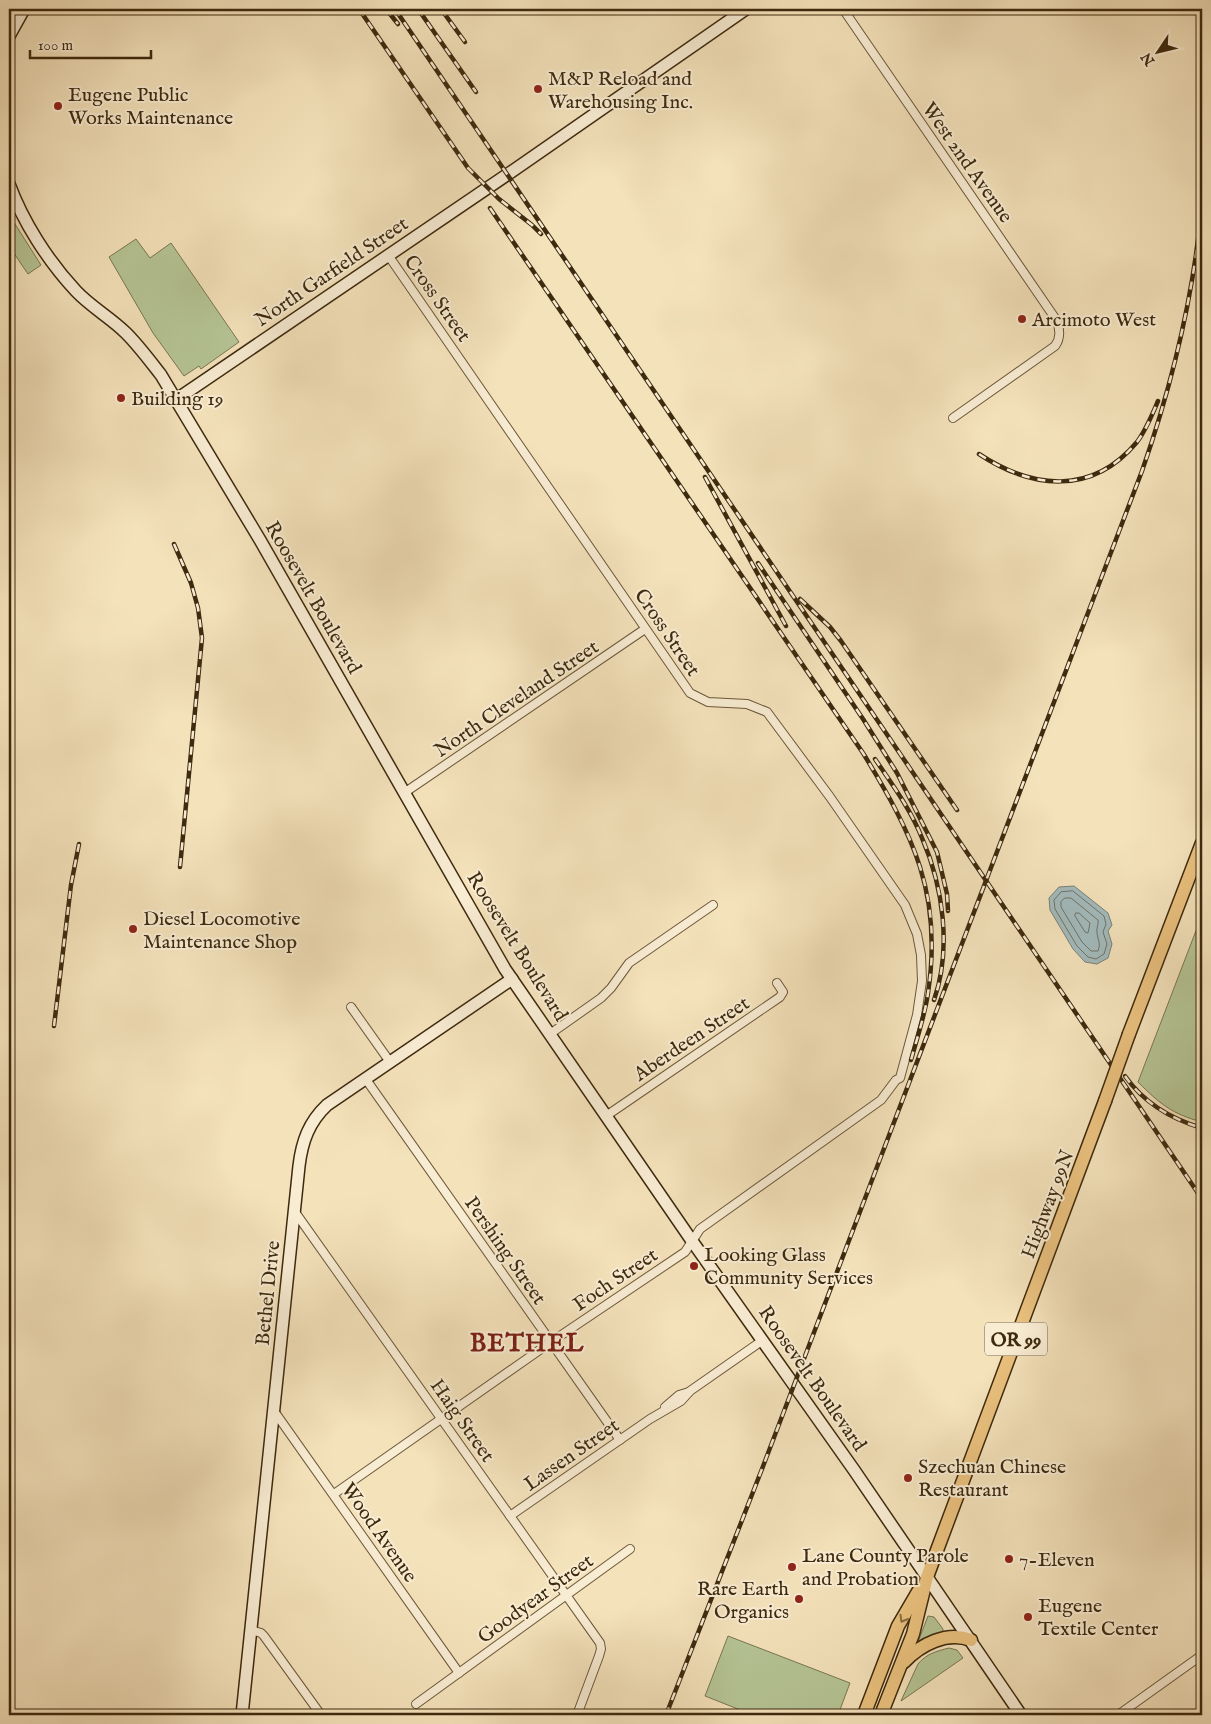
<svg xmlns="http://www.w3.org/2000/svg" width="1211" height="1724" font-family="'IM FELL English',serif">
  <rect width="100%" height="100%" fill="#f4e2bb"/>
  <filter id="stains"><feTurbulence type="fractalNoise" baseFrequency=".004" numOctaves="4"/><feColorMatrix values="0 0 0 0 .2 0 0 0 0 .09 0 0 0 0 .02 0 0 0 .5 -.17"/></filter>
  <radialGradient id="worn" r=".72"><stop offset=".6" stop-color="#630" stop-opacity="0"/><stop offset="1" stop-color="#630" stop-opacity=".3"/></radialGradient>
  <g fill="#b5c495" stroke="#7a7752">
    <path d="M9 209 15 224 41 265 28 274 9 246Z"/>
    <path d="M136 239 150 258 171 243 239 342 201 369 199 366 184 376 153 333 109 257Z"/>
    <path d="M1202 915V1122C1172 1114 1160 1104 1138 1082Z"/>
    <path d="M928 1616 934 1617 943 1629 942 1634 918 1642Z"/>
    <path d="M728 1636 850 1683 838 1715H753L705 1696Z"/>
    <path d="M949 1648 957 1650 963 1658 901 1701 918 1664C926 1654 937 1651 949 1648Z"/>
  </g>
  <path fill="#a2babc" stroke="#7a8076" d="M1074 886 1108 913 1112 925 1108 931 1112 944 1108 958 1097 964 1085 962 1073 949 1050 910 1049 898 1059 887Z"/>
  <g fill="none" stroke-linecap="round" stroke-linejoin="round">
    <g stroke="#707265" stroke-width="1">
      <path d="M1073 891 1104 916 1106 924 1103 932 1107 944 1104 954 1096 959 1088 957 1077 946 1055 909 1054 900 1061 892Z"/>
      <path d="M1065 898H1071L1098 920C1099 925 1096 927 1097 933 1098 941 1101 943 1098 951H1091L1082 942 1061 907V902Z"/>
      <path d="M1076 913H1079L1090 923 1088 933 1085 932 1075 916Z"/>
    </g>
    <g stroke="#6c5839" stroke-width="10">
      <g id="street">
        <path d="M843 9 1057 321C1060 330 1061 338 1055 346L953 418"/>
        <path d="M404 793 645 629"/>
        <path d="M351 1007 390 1062"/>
        <path d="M550 1034 601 998 611 988 629 963 713 905"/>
        <path d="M365 1078 620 1440"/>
        <path d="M606 1116 780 997 783 992 777 983"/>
        <path d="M295 1212 600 1643 601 1649 599 1656 577 1715"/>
        <path d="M665 1407 679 1395 689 1392"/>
        <path d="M274 1411 459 1673"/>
        <path d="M334 1494 551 1342 685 1252 700 1229 881 1100 896 1080 900 1078 917 1015 922 981 921 955 917 934 905 905 830 797 767 712 747 704 708 702 690 693 388 255"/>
        <path d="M510 1516 650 1419 681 1401 690 1391 763 1340"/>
        <path d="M251 1630 261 1633 264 1636 321 1715"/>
        <path d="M416 1704 630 1549"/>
        <path d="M1118 1715 1202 1655"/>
      </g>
    </g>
    <g stroke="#3e2a0e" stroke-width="14">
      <g id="secondary">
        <path d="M9 36 24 9"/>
        <path d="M9 184C23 222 48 261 76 291 91 307 111 318 126 333 139 346 150 361 161 375L260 540 505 969 692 1241 854 1470 1021 1715"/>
        <path d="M177 399 514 170 746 9"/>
        <path d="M242 1715 299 1166C302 1141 309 1122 327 1105L512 979"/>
      </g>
    </g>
    <g stroke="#3e2a0e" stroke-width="15">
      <g id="primary">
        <path d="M1129 1034 1202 843"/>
        <path d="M904 1662C921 1644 947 1631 971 1640"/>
        <path d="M864 1715 898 1626 919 1590"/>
        <path d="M881 1715 913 1634 927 1577 1105 1101"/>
      </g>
    </g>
    <use href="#street" stroke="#f8ecd3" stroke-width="8"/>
    <use href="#secondary" stroke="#f8ecd3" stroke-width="11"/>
    <use href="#primary" stroke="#eac17e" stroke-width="12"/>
    <g stroke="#3e2a0e" stroke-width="4.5">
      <g id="rail">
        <path d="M359 9 468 168 499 199 532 225 541 234"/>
        <path d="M386 9 398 24"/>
        <path d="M395 9 1202 1199"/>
        <path d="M418 9 476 92"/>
        <path d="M441 9 465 42"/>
        <path d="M490 208 863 753C913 835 943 894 928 993 925 1015 917 1038 911 1060"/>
        <path d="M979 454C1032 489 1092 496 1137 442 1146 430 1152 415 1158 401"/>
        <path d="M705 477 786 626"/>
        <path d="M174 544 191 583 198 608 202 638 180 867"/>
        <path d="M758 563 863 719 897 773 937 852 947 894 948 911"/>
        <path d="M800 599 830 627 841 641 957 810"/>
        <path d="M875 759C892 784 911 810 922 838 943 886 952 949 934 1000"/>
        <path d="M54 1026 71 885 79 844"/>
        <path d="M1125 1076C1144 1103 1171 1119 1202 1128"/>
        <path d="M666 1715 762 1469 1142 471C1172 385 1194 294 1202 203"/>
      </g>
    </g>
    <use href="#rail" stroke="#f8ecd3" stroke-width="2.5" stroke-dasharray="8" stroke-linecap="butt"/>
    <g stroke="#3e2a0e" stroke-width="15" stroke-linecap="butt">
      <path id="primary-bridge" d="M1105 1101 1129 1034"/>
    </g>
    <use href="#primary-bridge" stroke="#eac17e" stroke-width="12"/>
  </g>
  <defs><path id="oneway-chevron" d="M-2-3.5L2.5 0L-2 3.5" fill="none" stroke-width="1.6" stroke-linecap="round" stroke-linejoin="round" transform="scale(1.25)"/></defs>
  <use stroke="#8b6e40" href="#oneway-chevron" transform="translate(903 1619) rotate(120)"/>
  <g fill="#8f2418" stroke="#f8ecd3" stroke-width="2">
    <circle cx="538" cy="89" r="5"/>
    <circle cx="58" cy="106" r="5"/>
    <circle cx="1022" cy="319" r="5"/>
    <circle cx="121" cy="398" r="5"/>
    <circle cx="133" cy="929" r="5"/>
    <circle cx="694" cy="1266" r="5"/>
    <circle cx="908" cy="1478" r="5"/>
    <circle cx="1009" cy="1559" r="5"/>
    <circle cx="792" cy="1567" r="5"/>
    <circle cx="799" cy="1599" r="5"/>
    <circle cx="1028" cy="1617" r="5"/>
  </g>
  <g text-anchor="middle" stroke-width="4" stroke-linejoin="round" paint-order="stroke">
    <rect fill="#f8ecd3" stroke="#766449" stroke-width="1" x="985" y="1322.5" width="62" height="33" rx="4"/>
    <g font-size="19" font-weight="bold" fill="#3e2a0e">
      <text x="1016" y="1346">OR 99</text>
    </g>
    <g font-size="20" fill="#3e2a0e" stroke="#f8ecd3" text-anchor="start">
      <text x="548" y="85">M&amp;P Reload and<tspan x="548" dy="23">Warehousing Inc.</tspan></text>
      <text x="68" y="101">Eugene Public<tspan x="68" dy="23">Works Maintenance</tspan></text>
      <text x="1032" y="326">Arcimoto West</text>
      <text x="131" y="405">Building 19</text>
      <text x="143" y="925">Diesel Locomotive<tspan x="143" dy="23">Maintenance Shop</tspan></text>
      <text x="704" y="1261">Looking Glass<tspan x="704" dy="23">Community Services</tspan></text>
      <text x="918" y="1473">Szechuan Chinese<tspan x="918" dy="23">Restaurant</tspan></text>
      <text x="802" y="1562">Lane County Parole<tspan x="802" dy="23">and Probation</tspan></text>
      <text x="1019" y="1566">7-Eleven</text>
      <text x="789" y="1595" text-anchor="end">Rare Earth<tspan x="789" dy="23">Organics</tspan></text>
      <text x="1038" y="1612">Eugene<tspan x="1038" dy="23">Textile Center</tspan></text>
    </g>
    <g font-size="20" fill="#3e2a0e" stroke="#f8ecd3">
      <text transform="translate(968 162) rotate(55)" y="7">West 2nd Avenue</text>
      <text transform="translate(331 271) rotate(-34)" y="7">North Garfield Street</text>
      <text transform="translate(438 298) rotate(55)" y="7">Cross Street</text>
      <text transform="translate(314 597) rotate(60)" y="7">Roosevelt Boulevard</text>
      <text transform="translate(668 632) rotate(56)" y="7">Cross Street</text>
      <text transform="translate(516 698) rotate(-34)" y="7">North Cleveland Street</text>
      <text transform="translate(518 946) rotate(58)" y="7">Roosevelt Boulevard</text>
      <text transform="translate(691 1038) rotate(-34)" y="7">Aberdeen Street</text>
      <text transform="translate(1047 1204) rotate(-69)" y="7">Highway 99N</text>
      <text transform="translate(506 1250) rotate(55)" y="7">Pershing Street</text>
      <text transform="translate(615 1279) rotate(-34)" y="7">Foch Street</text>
      <text transform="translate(267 1293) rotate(-84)" y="7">Bethel Drive</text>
      <text transform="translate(813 1378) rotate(55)" y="7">Roosevelt Boulevard</text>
      <text transform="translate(463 1420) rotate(55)" y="7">Haig Street</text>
      <text transform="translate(571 1454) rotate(-35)" y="7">Lassen Street</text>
      <text transform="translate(380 1532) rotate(55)" y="7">Wood Avenue</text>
      <text transform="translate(535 1598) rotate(-36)" y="7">Goodyear Street</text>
    </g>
    <g font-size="25" font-weight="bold" letter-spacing="1" fill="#7a1f14" stroke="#f8ecd3">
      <text x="527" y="1351">BETHEL</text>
    </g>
  </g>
  <rect width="1211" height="1724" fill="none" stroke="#f4e2bb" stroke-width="30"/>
  <rect x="10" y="10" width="1191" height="1704" fill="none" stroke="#3e2a0e" stroke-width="2.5"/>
  <rect x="15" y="15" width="1181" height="1694" fill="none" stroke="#3e2a0e"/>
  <g transform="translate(1158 52) rotate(235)" stroke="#f8ecd3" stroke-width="4" paint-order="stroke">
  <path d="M0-4L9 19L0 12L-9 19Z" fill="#3e2a0e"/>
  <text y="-8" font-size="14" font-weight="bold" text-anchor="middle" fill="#3e2a0e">N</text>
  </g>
  <path d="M30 50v8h121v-8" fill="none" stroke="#3e2a0e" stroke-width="2.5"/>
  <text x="38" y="50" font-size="15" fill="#3e2a0e" stroke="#f8ecd3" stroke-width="4" paint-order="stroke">100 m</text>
  <rect width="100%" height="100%" filter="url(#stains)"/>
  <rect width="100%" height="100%" fill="url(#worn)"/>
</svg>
